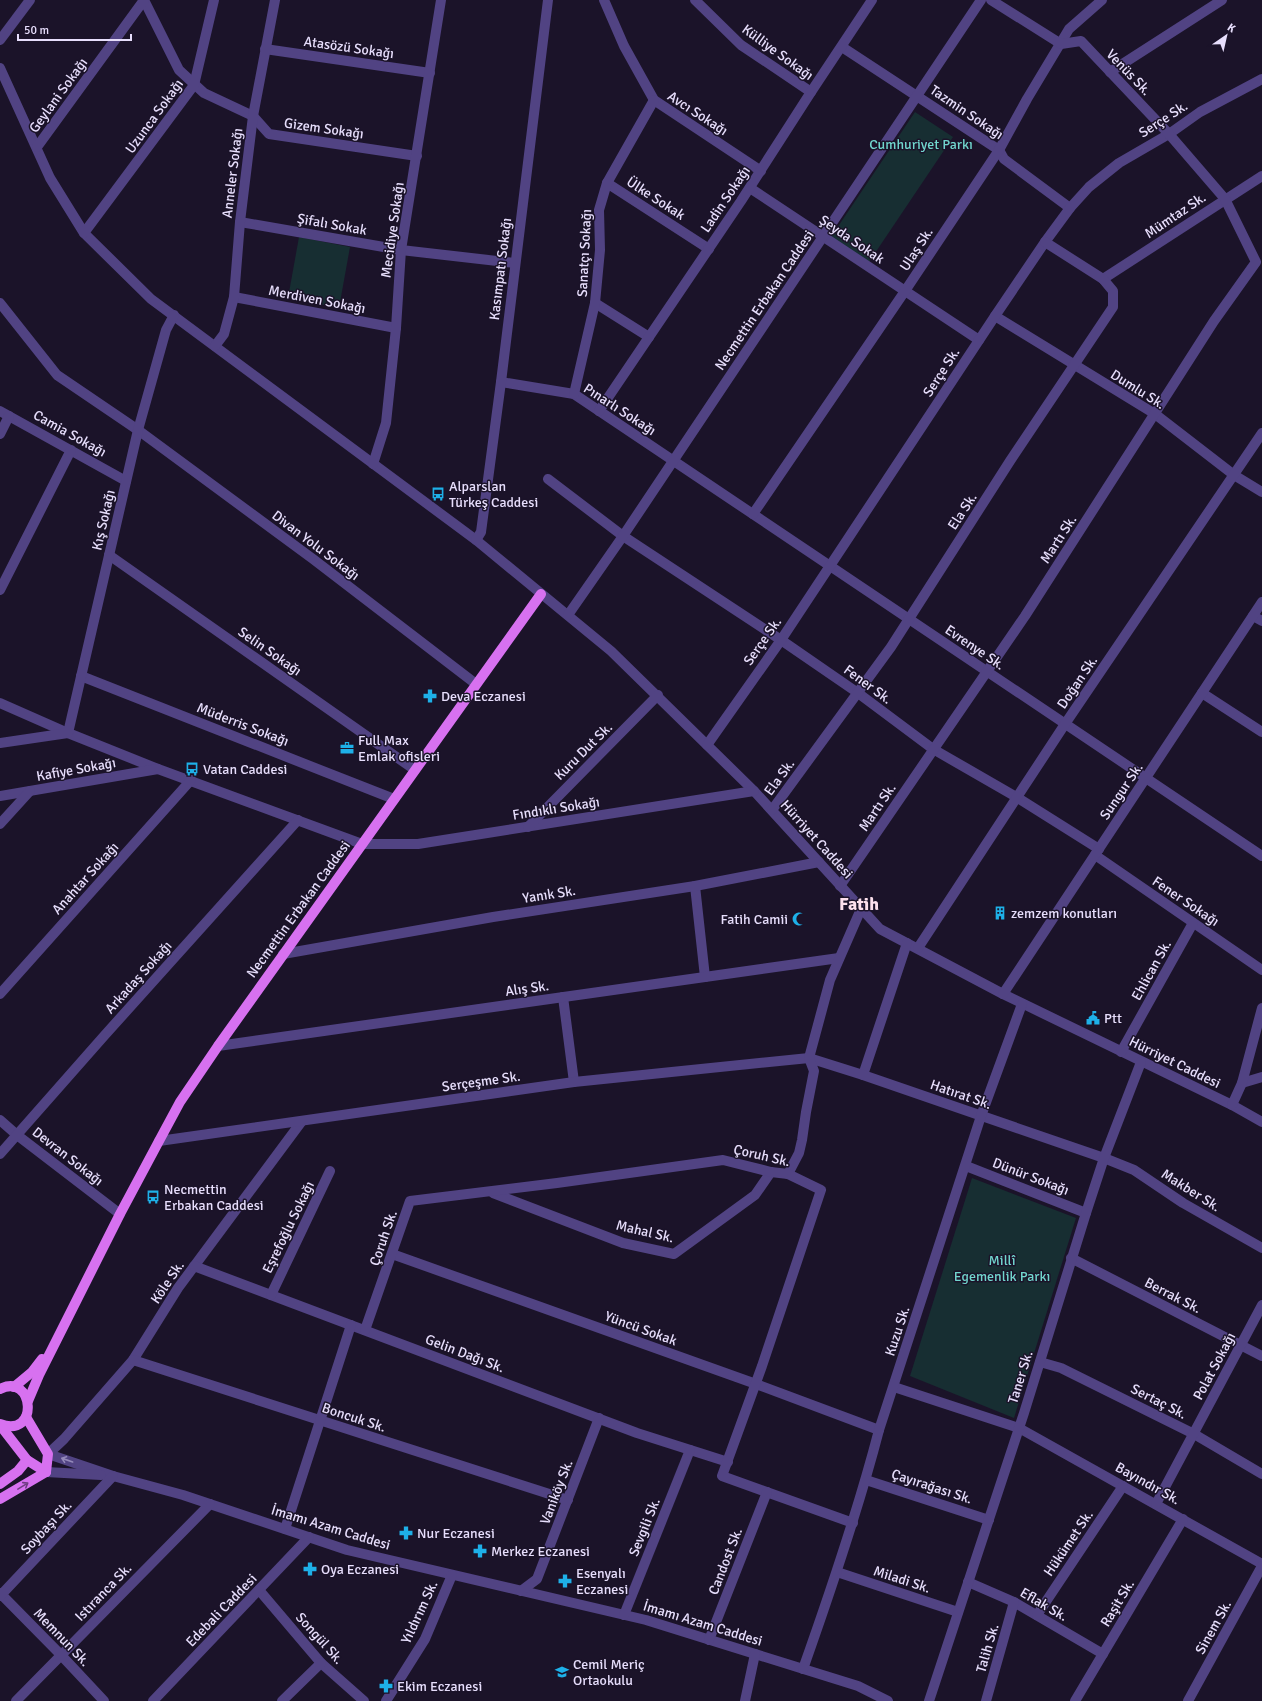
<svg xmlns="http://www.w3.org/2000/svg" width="1262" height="1701" font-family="Signika,sans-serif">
  <rect width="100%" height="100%" fill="#1b1329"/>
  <g fill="#172e32">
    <path d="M915 112 953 137 869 262 831 237Z"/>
    <path d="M299 237 350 247 339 308 288 298Z"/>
    <path d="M972 1178 1076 1218 1014 1418 910 1376Z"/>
  </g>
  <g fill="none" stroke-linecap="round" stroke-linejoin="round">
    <g stroke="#514383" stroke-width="10">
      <path d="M144 0 179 70 204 93 253 116 269 134 417 156"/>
      <path d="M604 0 624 46 654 100 761 171"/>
      <path d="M695 0 741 45 811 92"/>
      <path d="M0 40 30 0"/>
      <path d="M842 47 999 150 1004 159 1070 208"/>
      <path d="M265 49 430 73"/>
      <path d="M0 68 50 178 84 233 151 299 476 540 611 651 754 791 880 929 1003 994 1232 1105 1262 1122"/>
      <path d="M1110 72 1222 0"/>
      <path d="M37 147 144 0"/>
      <path d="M607 183 709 249"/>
      <path d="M750 188 979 340"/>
      <path d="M240 222 401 250 515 263"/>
      <path d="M84 233 194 85 214 0"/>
      <path d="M1103 279 1262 176"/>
      <path d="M234 297 396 328"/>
      <path d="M0 303 57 375 138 430 313 559 476 684"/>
      <path d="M595 303 649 337"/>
      <path d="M995 316 1155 414 1234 475 1262 492"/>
      <path d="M215 346 224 334 234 297 240 222 253 116 275 0"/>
      <path d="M501 382 574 394 1262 856"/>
      <path d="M574 394 595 303 600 250 599 210 607 183 654 100"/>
      <path d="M0 411 126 481"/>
      <path d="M599 411 741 201 811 92 872 0"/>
      <path d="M0 434 9 416"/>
      <path d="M373 464 386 423 396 328 401 250 441 0"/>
      <path d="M548 479 623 536 781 640 858 693 933 749 1018 798 1099 849"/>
      <path d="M753 514 905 291 999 150 1027 99 1069 29 1102 0"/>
      <path d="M476 540 481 532 501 382 548 0"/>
      <path d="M109 555 415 770"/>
      <path d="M0 590 71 450"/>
      <path d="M568 615 623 536 981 0"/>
      <path d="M1253 616 1262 621"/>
      <path d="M81 676 394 799"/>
      <path d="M1202 693 1262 732"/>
      <path d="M0 703 68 733 158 769 362 844H418L754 791"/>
      <path d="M0 743 68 733 138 430 166 330 174 315"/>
      <path d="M707 745 781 640 995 316 1045 242 1070 208 1089 187 1119 163 1169 134 1200 112 1262 79"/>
      <path d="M0 796 158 769"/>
      <path d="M772 810 891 647 1010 461 1113 307V291L1103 279 1045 242"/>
      <path d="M0 824 30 791"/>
      <path d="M528 827 658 695"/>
      <path d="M1095 855 1262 970"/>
      <path d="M695 886 705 977"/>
      <path d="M840 886 1025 616 1214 321 1256 262 1225 199 1169 134 1081 41 1061 44 991 0"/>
      <path d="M918 948 1065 724 1262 433"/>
      <path d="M283 954 493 917 695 886 819 862"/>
      <path d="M0 994 191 780"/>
      <path d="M1003 994 1262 602"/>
      <path d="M563 997 574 1082"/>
      <path d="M218 1046 839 958"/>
      <path d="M1121 1052 1193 923"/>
      <path d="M863 1075 907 943"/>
      <path d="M1242 1083 1262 1077"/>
      <path d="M1232 1105 1242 1083 1262 1008"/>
      <path d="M0 1120 17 1135 120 1214"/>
      <path d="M302 1121 178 1288 133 1360 64 1439 48 1454 113 1476 183 1495 347 1550 646 1620 858 1686 888 1701"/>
      <path d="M159 1141 574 1082 809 1058 863 1075 1104 1158 1134 1170 1183 1203 1262 1248"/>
      <path d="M0 1154 104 1036 298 820"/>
      <path d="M966 1166 1086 1213"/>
      <path d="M788 1174 799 1153 802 1140 806 1112 814 1071 809 1058 830 980 861 909"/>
      <path d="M493 1193 623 1243 674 1254 755 1195 771 1172"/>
      <path d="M392 1254 756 1384 879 1430"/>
      <path d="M1071 1258 1262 1356"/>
      <path d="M194 1266 637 1433 728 1462"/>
      <path d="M271 1295 330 1171"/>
      <path d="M365 1330 410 1201 557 1183 723 1160 771 1172 788 1174 821 1190 762 1366 722 1476 853 1523"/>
      <path d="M133 1360 568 1500"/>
      <path d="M1040 1362 1061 1368 1194 1434 1262 1474"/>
      <path d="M894 1387 1019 1428 1262 1564"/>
      <path d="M46 1472 101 1475"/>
      <path d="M866 1480 989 1520"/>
      <path d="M1156 1504 1262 1305"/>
      <path d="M285 1529 351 1325"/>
      <path d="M837 1572 958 1612"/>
      <path d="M968 1582 1014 1602 1103 1654"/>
      <path d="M259 1590 321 1663 364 1701"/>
      <path d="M521 1591 537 1579 599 1418"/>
      <path d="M0 1593 61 1655 104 1701"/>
      <path d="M0 1596 113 1476"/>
      <path d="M624 1615 690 1450"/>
      <path d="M1037 1615 1123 1486"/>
      <path d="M709 1640 767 1492"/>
      <path d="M803 1669C831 1590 858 1511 879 1430L981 1116 1022 1004"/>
      <path d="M16 1701 210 1504"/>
      <path d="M153 1701 309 1537"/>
      <path d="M282 1701 321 1663"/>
      <path d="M386 1701 425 1639 452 1575"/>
      <path d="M745 1701 755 1654"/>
      <path d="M929 1701 1024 1413 1086 1213 1104 1158 1141 1062"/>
      <path d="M986 1701 1014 1602"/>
      <path d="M1075 1701 1183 1519"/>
      <path d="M1188 1701 1262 1566"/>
    </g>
    <g stroke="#d771f0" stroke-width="10">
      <path d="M14 1387 32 1372 42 1359"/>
      <path d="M0 1389C34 1372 40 1439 0 1424"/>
      <path d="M28 1401 39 1375 120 1214 159 1141 180 1102 218 1046 541 594"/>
      <path d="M26 1417 48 1454 46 1472"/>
      <path d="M0 1425 27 1460 46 1472"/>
      <path d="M0 1484 18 1471 27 1460"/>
      <path d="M0 1499 46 1472"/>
    </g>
  </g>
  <defs><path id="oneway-shaft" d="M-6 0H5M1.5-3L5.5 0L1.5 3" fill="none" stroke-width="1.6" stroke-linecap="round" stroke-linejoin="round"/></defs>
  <use stroke="#9489b9" href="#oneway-shaft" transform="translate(67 1460) rotate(-161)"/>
  <use stroke="#703d83" href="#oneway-shaft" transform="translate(23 1486) rotate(-31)"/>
  <defs>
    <g id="bus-bare" transform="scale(1.08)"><path d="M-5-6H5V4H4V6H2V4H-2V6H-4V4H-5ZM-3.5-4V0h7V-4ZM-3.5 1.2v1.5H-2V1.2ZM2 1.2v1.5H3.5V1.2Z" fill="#1eb0e8" stroke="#1b1329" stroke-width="2.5" paint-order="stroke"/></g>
    <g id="pharmacy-bare" transform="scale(1.08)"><path d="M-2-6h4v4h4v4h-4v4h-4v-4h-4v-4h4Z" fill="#1eb0e8" stroke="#1b1329" stroke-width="2.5" paint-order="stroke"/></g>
    <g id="office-bare" transform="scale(1.08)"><path d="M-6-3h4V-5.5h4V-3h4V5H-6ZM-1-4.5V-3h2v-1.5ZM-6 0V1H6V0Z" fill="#1eb0e8" stroke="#1b1329" stroke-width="2.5" paint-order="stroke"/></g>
    <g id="building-bare" transform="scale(1.08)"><path d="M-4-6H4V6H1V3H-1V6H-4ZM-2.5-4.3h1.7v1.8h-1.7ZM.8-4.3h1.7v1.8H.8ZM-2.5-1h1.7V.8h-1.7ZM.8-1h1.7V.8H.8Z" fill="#1eb0e8" stroke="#1b1329" stroke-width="2.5" paint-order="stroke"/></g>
    <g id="mosque-bare" transform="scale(1.08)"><path d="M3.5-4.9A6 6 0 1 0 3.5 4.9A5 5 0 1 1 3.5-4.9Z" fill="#1eb0e8" stroke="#1b1329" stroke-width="2.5" paint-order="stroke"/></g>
    <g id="civic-bare" transform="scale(1.08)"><path d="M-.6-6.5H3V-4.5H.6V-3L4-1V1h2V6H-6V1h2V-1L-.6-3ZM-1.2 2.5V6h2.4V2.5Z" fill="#1eb0e8" stroke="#1b1329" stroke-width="2.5" paint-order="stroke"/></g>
    <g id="school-bare" transform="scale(1.08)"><path d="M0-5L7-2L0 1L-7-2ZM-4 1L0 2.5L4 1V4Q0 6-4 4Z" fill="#1eb0e8" stroke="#1b1329" stroke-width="2.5" paint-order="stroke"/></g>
  </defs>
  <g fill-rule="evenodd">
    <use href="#bus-bare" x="438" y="494"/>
    <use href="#pharmacy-bare" x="430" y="696"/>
    <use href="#office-bare" x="347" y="748"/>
    <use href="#bus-bare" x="192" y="769"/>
    <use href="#building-bare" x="1000" y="913"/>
    <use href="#mosque-bare" x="799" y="919"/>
    <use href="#civic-bare" x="1093" y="1018"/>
    <use href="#bus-bare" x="153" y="1197"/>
    <use href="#pharmacy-bare" x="406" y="1533"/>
    <use href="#pharmacy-bare" x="480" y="1551"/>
    <use href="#pharmacy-bare" x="310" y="1569"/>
    <use href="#pharmacy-bare" x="565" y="1581"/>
    <use href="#school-bare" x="562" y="1672"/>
    <use href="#pharmacy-bare" x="386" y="1686"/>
  </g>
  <g text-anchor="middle" stroke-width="3" stroke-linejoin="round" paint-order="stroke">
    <g font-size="14" fill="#e7defc" stroke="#1b1329">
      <text transform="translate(349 47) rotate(8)" y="5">Atasözü Sokağı</text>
      <text transform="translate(778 52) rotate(36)" y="5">Külliye Sokağı</text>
      <text transform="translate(1129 72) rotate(46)" y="5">Venüs Sk.</text>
      <text transform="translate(58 95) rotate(-54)" y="5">Geylani Sokağı</text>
      <text transform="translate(967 112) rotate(34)" y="5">Tazmin Sokağı</text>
      <text transform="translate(698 113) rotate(33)" y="5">Avcı Sokağı</text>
      <text transform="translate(154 116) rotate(-54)" y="5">Uzunca Sokağı</text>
      <text transform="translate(1163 119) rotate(-33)" y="5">Serçe Sk.</text>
      <text transform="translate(324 128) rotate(8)" y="5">Gizem Sokağı</text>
      <text transform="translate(232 173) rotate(-83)" y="5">Anneler Sokağı</text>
      <text transform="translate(656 198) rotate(33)" y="5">Ülke Sokak</text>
      <text transform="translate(725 199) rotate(-56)" y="5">Ladin Sokağı</text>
      <text transform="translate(1175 215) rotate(-34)" y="5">Mümtaz Sk.</text>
      <text transform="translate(332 224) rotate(10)" y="5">Şifalı Sokak</text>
      <text transform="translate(392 230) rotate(-82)" y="5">Mecidiye Sokağı</text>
      <text transform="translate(852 239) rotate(34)" y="5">Şeyda Sokak</text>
      <text transform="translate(916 249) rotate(-57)" y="5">Ulaş Sk.</text>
      <text transform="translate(584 253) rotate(-87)" y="5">Sanatçı Sokağı</text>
      <text transform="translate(500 269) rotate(-83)" y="5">Kasımpatı Sokağı</text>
      <text transform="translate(317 299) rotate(11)" y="5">Merdiven Sokağı</text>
      <text transform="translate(764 300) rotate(-56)" y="5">Necmettin Erbakan Caddesi</text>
      <text transform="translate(941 372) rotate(-57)" y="5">Serçe Sk.</text>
      <text transform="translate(1138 389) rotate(32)" y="5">Dumlu Sk.</text>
      <text transform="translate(620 409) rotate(33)" y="5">Pınarlı Sokağı</text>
      <text transform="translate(70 433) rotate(29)" y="5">Camia Sokağı</text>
      <text transform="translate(962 511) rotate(-57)" y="5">Ela Sk.</text>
      <text transform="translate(103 520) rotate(-77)" y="5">Kış Sokağı</text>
      <text transform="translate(1058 539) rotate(-57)" y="5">Martı Sk.</text>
      <text transform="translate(316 545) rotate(37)" y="5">Divan Yolu Sokağı</text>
      <text transform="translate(762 641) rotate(-55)" y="5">Serçe Sk.</text>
      <text transform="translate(975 647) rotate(34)" y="5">Evrenye Sk.</text>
      <text transform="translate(270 651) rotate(35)" y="5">Selin Sokağı</text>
      <text transform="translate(1077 682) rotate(-56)" y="5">Doğan Sk.</text>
      <text transform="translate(868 684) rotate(36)" y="5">Fener Sk.</text>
      <text transform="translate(243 724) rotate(21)" y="5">Müderris Sokağı</text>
      <text transform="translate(583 751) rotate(-45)" y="5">Kuru Dut Sk.</text>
      <text transform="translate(76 769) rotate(-10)" y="5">Kafiye Sokağı</text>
      <text transform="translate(779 777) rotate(-54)" y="5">Ela Sk.</text>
      <text transform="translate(1121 791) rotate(-56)" y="5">Sungur Sk.</text>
      <text transform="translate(877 807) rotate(-56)" y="5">Martı Sk.</text>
      <text transform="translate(556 808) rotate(-9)" y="5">Fındıklı Sokağı</text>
      <text transform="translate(817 839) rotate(48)" y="5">Hürriyet Caddesi</text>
      <text transform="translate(85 878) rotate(-48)" y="5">Anahtar Sokağı</text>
      <text transform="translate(549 894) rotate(-9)" y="5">Yanık Sk.</text>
      <text transform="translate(1186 901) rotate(34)" y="5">Fener Sokağı</text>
      <text transform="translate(298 909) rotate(-54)" y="5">Necmettin Erbakan Caddesi</text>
      <text transform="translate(1151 970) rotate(-61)" y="5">Ehlican Sk.</text>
      <text transform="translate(138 977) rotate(-48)" y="5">Arkadaş Sokağı</text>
      <text transform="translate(527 988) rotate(-8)" y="5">Alış Sk.</text>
      <text transform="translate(1175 1062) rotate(26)" y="5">Hürriyet Caddesi</text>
      <text transform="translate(481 1081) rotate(-8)" y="5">Serçeşme Sk.</text>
      <text transform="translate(961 1094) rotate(19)" y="5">Hatırat Sk.</text>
      <text transform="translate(762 1155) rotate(13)" y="5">Çoruh Sk.</text>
      <text transform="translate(68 1156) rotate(38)" y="5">Devran Sokağı</text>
      <text transform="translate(1031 1176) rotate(21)" y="5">Dünür Sokağı</text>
      <text transform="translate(1191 1190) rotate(32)" y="5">Makber Sk.</text>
      <text transform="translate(288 1227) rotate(-64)" y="5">Eşrefoğlu Sokağı</text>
      <text transform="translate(645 1231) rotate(13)" y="5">Mahal Sk.</text>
      <text transform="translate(383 1238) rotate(-71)" y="5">Çoruh Sk.</text>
      <text transform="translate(167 1282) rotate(-56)" y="5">Köle Sk.</text>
      <text transform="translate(1173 1295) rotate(27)" y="5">Berrak Sk.</text>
      <text transform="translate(641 1328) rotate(20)" y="5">Yüncü Sokak</text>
      <text transform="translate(897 1331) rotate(-72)" y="5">Kuzu Sk.</text>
      <text transform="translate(465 1353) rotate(21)" y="5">Gelin Dağı Sk.</text>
      <text transform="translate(1214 1366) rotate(-62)" y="5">Polat Sokağı</text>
      <text transform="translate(1020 1377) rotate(-73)" y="5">Taner Sk.</text>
      <text transform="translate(1159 1401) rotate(27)" y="5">Sertaç Sk.</text>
      <text transform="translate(354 1417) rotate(18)" y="5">Boncuk Sk.</text>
      <text transform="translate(1148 1483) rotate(29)" y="5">Bayındır Sk.</text>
      <text transform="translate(932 1486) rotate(18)" y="5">Çayırağası Sk.</text>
      <text transform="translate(556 1492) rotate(-69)" y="5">Vaniköy Sk.</text>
      <text transform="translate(46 1527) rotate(-47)" y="5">Soybaşı Sk.</text>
      <text transform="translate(331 1527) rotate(17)" y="5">İmamı Azam Caddesi</text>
      <text transform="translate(644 1527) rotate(-68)" y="5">Sevgili Sk.</text>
      <text transform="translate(1068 1543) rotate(-56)" y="5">Hükümet Sk.</text>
      <text transform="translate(725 1561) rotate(-69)" y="5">Candost Sk.</text>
      <text transform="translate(902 1579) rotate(18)" y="5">Miladi Sk.</text>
      <text transform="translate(103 1592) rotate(-46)" y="5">Istıranca Sk.</text>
      <text transform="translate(1117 1603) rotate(-59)" y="5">Raşit Sk.</text>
      <text transform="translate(1044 1604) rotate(30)" y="5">Eflak Sk.</text>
      <text transform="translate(221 1610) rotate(-46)" y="5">Edebali Caddesi</text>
      <text transform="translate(419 1612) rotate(-65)" y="5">Yıldırım Sk.</text>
      <text transform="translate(703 1623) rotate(17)" y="5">İmamı Azam Caddesi</text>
      <text transform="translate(1213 1627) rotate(-61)" y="5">Sinem Sk.</text>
      <text transform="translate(62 1637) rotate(46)" y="5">Memnun Sk.</text>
      <text transform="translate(320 1638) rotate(48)" y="5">Songül Sk.</text>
      <text transform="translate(987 1648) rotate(-74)" y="5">Talih Sk.</text>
    </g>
    <g font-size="14" fill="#71d6ce" stroke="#1b1329">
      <text x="921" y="149">Cumhuriyet Parkı</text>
      <text x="1002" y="1265">Millî<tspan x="1002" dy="16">Egemenlik Parkı</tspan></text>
    </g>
    <g font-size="14" fill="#e7defc" stroke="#1b1329" text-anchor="start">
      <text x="449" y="491">Alparslan<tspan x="449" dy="16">Türkeş Caddesi</tspan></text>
      <text x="441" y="701">Deva Eczanesi</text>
      <text x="358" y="745">Full Max<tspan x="358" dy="16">Emlak ofisleri</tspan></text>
      <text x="203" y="774">Vatan Caddesi</text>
      <text x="1011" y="918">zemzem konutları</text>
      <text x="788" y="924" text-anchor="end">Fatih Camii</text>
      <text x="1104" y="1023">Ptt</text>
      <text x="164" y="1194">Necmettin<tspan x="164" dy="16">Erbakan Caddesi</tspan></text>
      <text x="417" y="1538">Nur Eczanesi</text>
      <text x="491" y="1556">Merkez Eczanesi</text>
      <text x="321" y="1574">Oya Eczanesi</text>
      <text x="576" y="1578">Esenyalı<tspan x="576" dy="16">Eczanesi</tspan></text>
      <text x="573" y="1669">Cemil Meriç<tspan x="573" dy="16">Ortaokulu</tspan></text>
      <text x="397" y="1691">Ekim Eczanesi</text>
    </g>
    <g font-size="18" font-weight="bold" fill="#fce0ed" stroke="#1b1329">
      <text x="859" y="910">Fatih</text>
    </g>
  </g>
  <g transform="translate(1226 36) rotate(34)" stroke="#1b1329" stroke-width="3" paint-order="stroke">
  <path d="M0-3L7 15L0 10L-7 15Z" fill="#e7defc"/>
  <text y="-6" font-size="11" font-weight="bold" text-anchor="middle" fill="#e7defc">K</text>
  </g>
  <path d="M18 34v6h113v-6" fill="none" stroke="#e7defc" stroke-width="2"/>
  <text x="24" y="34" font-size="12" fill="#e7defc" stroke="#1b1329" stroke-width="3" paint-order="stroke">50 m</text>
</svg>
